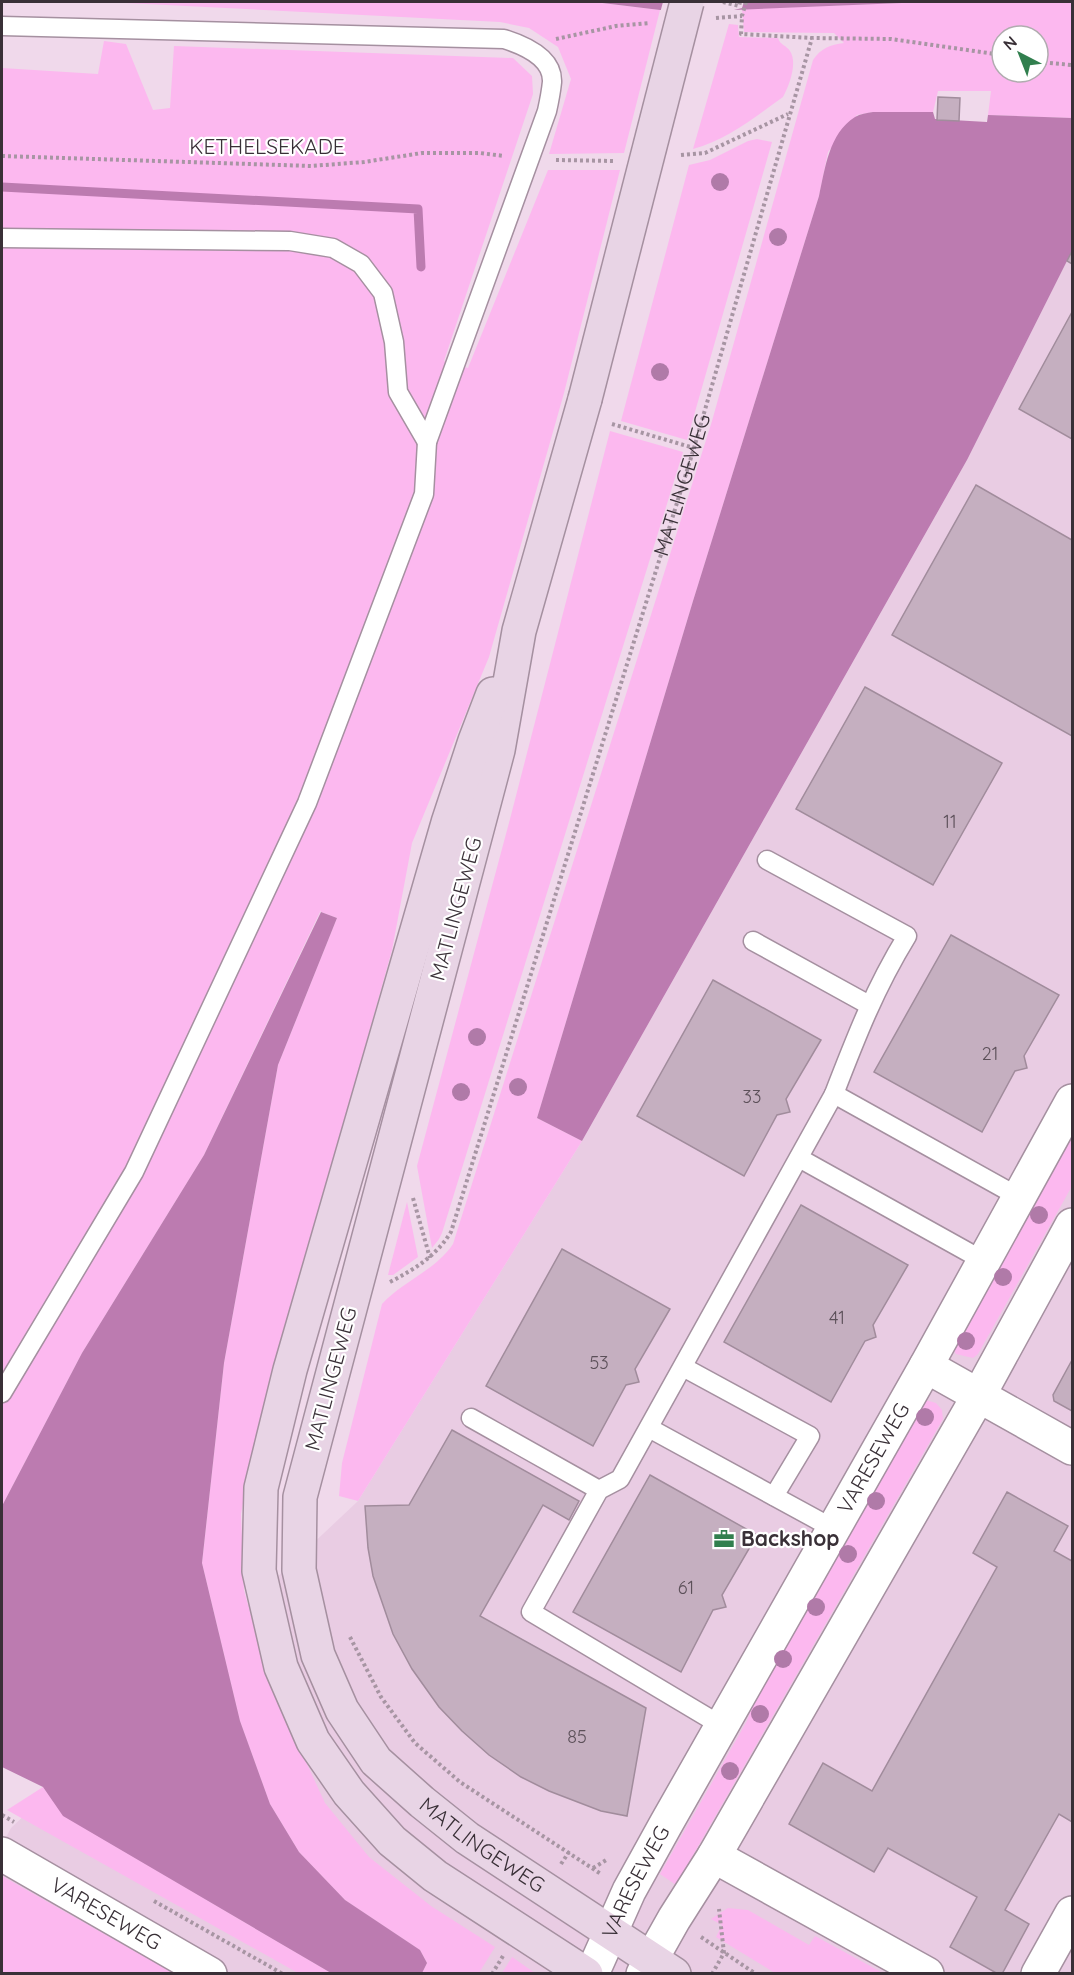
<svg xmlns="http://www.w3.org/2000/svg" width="1074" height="1975" font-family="Quicksand,sans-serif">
  <rect width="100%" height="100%" fill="#f0d9eb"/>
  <path fill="#e9cce3" d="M1072 251V1973L2 1974V1845L11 1828 358 1501 582 1141 967 460Z"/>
  <g fill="#fcb8ef" fill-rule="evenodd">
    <path d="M106 2H593L660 10 624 153 549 154 571 79 558 47 529 28 500 22Z"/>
    <path d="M926 2H1072V118L988 115 991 91H938L933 112H873L857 115 828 152 819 196 693 601 537 1118 582 1141 358 1501 339 1496 342 1463 382 1304C403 1281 436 1270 453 1244L712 421 813 60C821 48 830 45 844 43L834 33 744 32 742 9ZM1002 36H1038V72H1002Z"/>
    <path d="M729 24 738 25 739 37 778 38C780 45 786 45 790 51 798 63 789 86 783 97 755 117 727 140 693 149Z"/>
    <path d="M104 41 126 44 153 110 170 108 174 46 513 58 532 76 533 94 444 361 468 368 548 170H620L564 393 489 657 412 843 392 950 253 1449 241 1514 244 1590 262 1656 289 1725 325 1803 369 1857 431 1906 495 1947 479 1973H422L427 1963 420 1950 345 1900 299 1852 270 1804 240 1721 202 1563 224 1363 278 1065 337 918 321 912V910L204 1155 82 1353 2 1506V68L98 74Z"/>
    <path d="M757 139 772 142 687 440 621 421 689 165 710 160 748 141Z"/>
    <path d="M610 431 683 452 442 1233 439 1239 432 1248 417 1166 510 819Z"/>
    <path d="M1072 1122V1186L978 1354 973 1358 956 1354 952 1347Z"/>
    <path d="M407 1202 418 1257 393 1275H388Z"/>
    <path d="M922 1399 936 1403 942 1410 943 1419 676 1885 660 1874 747 1721 765 1669Z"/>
    <path d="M43 1787 64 1816 331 1973H298L7 1810Z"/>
    <path d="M2 1876 173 1973H2Z"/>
    <path d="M728 1908 748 1910 809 1945 815 1936 883 1973H775L716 1937 722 1925 711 1919Z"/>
    <path d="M512 1957 535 1973H502Z"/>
  </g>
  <g fill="#bc7bb0">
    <path d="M594 2H926L734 10H660Z"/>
    <path d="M873 112H933L935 119 987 122 988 115 1072 118V251L967 460 582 1141 537 1118 693 601 819 196C825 169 829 133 855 117 860 114 867 113 873 112Z"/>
    <path d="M321 912 337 918 278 1065 224 1363 202 1563 240 1721 270 1804 299 1852 345 1900 420 1950 427 1963 422 1973H331L63 1816 43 1787 2 1767V1506L82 1353 204 1155Z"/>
  </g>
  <path fill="#f0d9eb" d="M663 2H744L742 8 734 10 733 13H660Z"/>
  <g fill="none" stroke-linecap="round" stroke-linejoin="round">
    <path stroke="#bc7bb0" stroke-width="9" d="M2 187 418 209 421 267"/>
  </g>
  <g fill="#c5afc0" stroke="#a18c9c" stroke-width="1.5">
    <path d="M938 97 960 98 959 121 937 120Z"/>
    <path d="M1072 251V264L1067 261Z"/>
    <path d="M1072 312V439L1019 409Z"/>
    <path d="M976 485 1072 540V736L892 635Z"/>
    <path d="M865 687 1002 763 933 885 796 809Z"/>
    <path d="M951 935 1059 995 1024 1056 1027 1068 1015 1071 982 1132 874 1072Z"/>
    <path d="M713 980 821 1040 786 1099 790 1112 777 1115 744 1176 637 1116Z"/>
    <path d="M801 1205 908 1265 873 1325 876 1337 865 1341 831 1402 724 1342Z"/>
    <path d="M562 1249 670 1309 635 1369 639 1382 626 1385 593 1446 486 1386Z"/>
    <path d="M1072 1360V1411L1054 1401 1053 1395Z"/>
    <path d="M452 1430 579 1501 569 1520 543 1505 480 1616 646 1708 627 1816 601 1811 549 1791 521 1777 489 1755 462 1731 439 1707 412 1669 393 1634 373 1576 368 1548 365 1506 409 1505Z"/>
    <path d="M650 1475 757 1535 722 1595 726 1607 713 1610 681 1672 573 1612Z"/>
    <path d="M1007 1492 1068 1526 1054 1551 1072 1561V1822L1059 1814 1005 1910 1029 1924 1002 1974H998L950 1947 977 1897 888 1848 874 1872 789 1824 823 1763 872 1791 997 1567 973 1553Z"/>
  </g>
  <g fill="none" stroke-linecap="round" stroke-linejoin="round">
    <g stroke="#a590a0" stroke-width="21">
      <g id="lane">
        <path d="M2 26 504 39C523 45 553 57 552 82 551 92 549 102 547 111L427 442 424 494 307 803 134 1172 2 1393"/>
        <path d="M2 238 290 241 333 248 361 264 383 293 394 342 398 392 427 442"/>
        <path d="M767 860 907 936C875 988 856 1037 834 1094"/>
        <path d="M753 941 869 1005"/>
        <path d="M799 1158 984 1261"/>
        <path d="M683 1367 810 1436 774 1496"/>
        <path d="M471 1418 599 1490"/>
        <path d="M649 1428 834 1529"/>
        <path d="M722 1726 531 1612 599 1490 620 1479 834 1094 1019 1197"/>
      </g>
    </g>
    <g stroke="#a590a0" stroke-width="36">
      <g id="street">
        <path d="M926 1366 1072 1448"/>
        <path id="s2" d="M2 1854 210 1974"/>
        <path d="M714 1856 927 1974"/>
        <path id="s3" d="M592 1974 629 1891 666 1824 926 1366 1072 1101"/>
        <path d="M643 1974 674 1919 714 1856 979 1395 1072 1225"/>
        <path d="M1038 1974 1072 1913"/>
      </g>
    </g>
    <g stroke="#a590a0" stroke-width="36">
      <g id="secondary">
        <path id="s4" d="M585 399 519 631 498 750 300 1497 299 1570 318 1655 342 1710 376 1761 422 1802 467 1838 674 1974"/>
        <path d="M493 694 475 741 448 823 290 1370 261 1488 259 1571 281 1667 313 1741 349 1793 392 1841 435 1876 586 1974"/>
      </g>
    </g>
    <g stroke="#a795a3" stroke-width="4" stroke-dasharray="3 3" stroke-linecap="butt">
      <path d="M723 2 739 6 740 2"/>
      <path d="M746 2 742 16 741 34 812 38"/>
      <path d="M716 18 742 16"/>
      <path d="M556 39 616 26 649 23"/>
      <path d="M1038 62 1072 65"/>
      <path d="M681 155 705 153 788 114"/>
      <path d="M2 156 311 166 364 162 422 153H480L504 156"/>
      <path d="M556 160 614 161"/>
      <path d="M612 424 694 448"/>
      <path d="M413 1198 430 1258"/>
      <path id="s1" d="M390 1282C415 1269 436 1256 451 1232L694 448 812 38 891 39 1002 55"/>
      <path d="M350 1637 381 1697 415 1743 460 1782 601 1874"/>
      <path d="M2 1815 14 1822"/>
      <path d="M561 1864 569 1852"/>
      <path d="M593 1868 608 1859"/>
      <path d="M154 1901 283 1974"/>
      <path d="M701 1937 756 1974"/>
      <path d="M492 1974 503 1956"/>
      <path d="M712 1974 724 1953 719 1909"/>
    </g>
    <use href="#lane" stroke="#fff" stroke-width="18"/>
    <use href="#street" stroke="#fff" stroke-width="33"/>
    <use href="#secondary" stroke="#e8d4e5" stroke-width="33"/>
    <g stroke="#a590a0" stroke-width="36" stroke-linecap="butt">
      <path id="secondary-bridge" d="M585 399 687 2"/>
    </g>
    <use href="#secondary-bridge" stroke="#e8d4e5" stroke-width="33"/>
  </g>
  <g fill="#b07aa8">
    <circle cx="720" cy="182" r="9"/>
    <circle cx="778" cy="237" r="9"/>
    <circle cx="660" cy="372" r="9"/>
    <circle cx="477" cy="1037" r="9"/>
    <circle cx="518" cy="1087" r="9"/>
    <circle cx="461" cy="1092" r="9"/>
    <circle cx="1039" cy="1215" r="9"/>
    <circle cx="1003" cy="1277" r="9"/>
    <circle cx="966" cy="1341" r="9"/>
    <circle cx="925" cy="1417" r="9"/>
    <circle cx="876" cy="1501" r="9"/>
    <circle cx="848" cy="1554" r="9"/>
    <circle cx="816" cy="1607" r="9"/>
    <circle cx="783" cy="1659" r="9"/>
    <circle cx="760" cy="1714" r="9"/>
    <circle cx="730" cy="1771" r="9"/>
  </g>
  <defs>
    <g id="office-bare" transform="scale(1.62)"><path d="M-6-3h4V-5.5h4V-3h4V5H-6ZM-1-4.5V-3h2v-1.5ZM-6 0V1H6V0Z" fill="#317f4e" stroke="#fff" stroke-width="2.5" paint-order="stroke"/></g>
  </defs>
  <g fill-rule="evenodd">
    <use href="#office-bare" x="724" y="1539"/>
  </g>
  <g text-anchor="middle" stroke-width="4.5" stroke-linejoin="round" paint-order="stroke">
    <g font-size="18" fill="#5c5059">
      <text x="950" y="828">11</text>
      <text x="990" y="1060">21</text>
      <text x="752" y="1103">33</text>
      <text x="837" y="1324">41</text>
      <text x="599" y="1369">53</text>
      <text x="686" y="1594">61</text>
      <text x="577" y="1743">85</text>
    </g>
    <g font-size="21" fill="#393037" stroke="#fff">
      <text x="267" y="154">KETHELSEKADE</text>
      <text dy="7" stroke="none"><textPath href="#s1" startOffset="862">MATLINGEWEG</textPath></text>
      <text transform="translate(456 909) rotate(-75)" y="7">MATLINGEWEG</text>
      <text transform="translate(331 1379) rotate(-75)" y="7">MATLINGEWEG</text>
      <text dy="7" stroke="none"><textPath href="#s3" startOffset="588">VARESEWEG</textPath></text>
      <text dy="7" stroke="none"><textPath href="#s4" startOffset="1552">MATLINGEWEG</textPath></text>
      <text dy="7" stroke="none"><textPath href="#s3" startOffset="102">VARESEWEG</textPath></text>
      <text dy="7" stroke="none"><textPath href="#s2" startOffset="120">VARESEWEG</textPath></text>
    </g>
    <g font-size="21" font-weight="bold" fill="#393037" stroke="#fff" text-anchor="start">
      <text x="741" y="1546">Backshop</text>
    </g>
  </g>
  <rect width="1074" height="1975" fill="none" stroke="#393037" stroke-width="6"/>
  <g transform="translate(1020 54) rotate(318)"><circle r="28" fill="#ffffff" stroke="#b0acaf" stroke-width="1.5"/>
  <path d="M0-4.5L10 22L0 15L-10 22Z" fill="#317f4e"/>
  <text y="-9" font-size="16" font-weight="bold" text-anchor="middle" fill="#393037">N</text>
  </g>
</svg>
